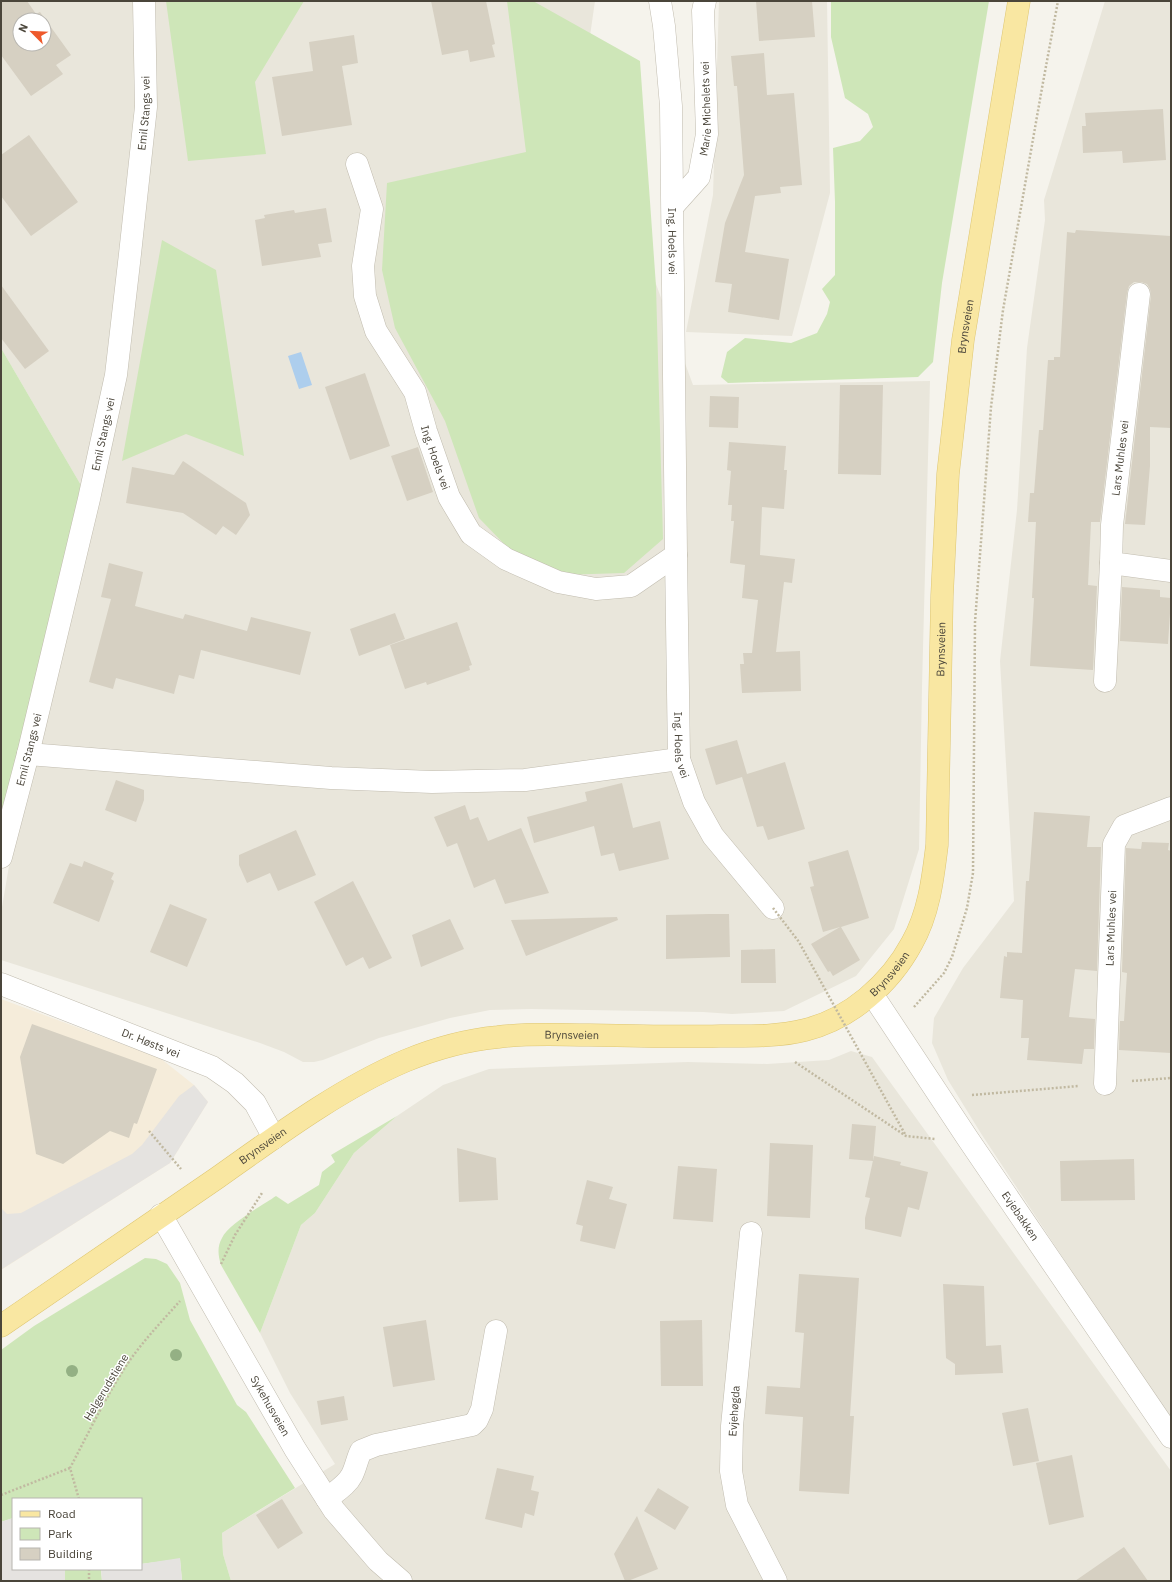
<svg xmlns="http://www.w3.org/2000/svg" width="1172" height="1582" font-family="'IBM Plex Sans',sans-serif">
  <rect width="100%" height="100%" fill="#f5f3ec"/>
  <g fill="#e9e6db" fill-rule="evenodd">
    <path d="M1 1H595L583 85 693 385 930 381 922 687 919 849 894 929 856 976 784 1011 732 1014 703 1012 531 1009 490 1010 450 1018 379 1038 323 1060 314 1062H303L284 1052 260 1043 1 960V913L28 754 89 499 1 348ZM20 20H44V44H20Z"/>
    <path d="M719 1H827L830 193 792 336 686 332 713 195Z"/>
    <path d="M1105 1H1171V1417L1127 1355 982 1135 948 1080 932 1043 934 1018 963 968 1014 901 1000 661 1017 510 1027 348 1045 220 1044 200Z"/>
    <path d="M851 1051 872 1057 1171 1471V1581H231L223 1554 222 1533 335 1464 290 1393 260 1333 301 1225 315 1213 354 1153 397 1116 443 1085 489 1069 688 1062 767 1064 829 1060Z"/>
  </g>
  <path fill="#f5ecda" d="M1 999 160 1058 194 1085 208 1102 170 1163 1 1270Z"/>
  <g fill="#cee6b8">
    <path d="M166 1H304L255 82 266 154 188 161Z"/>
    <path d="M507 1H533L640 61 656 286 663 539 624 573 560 575 508 548 479 518 445 421 395 328 382 270 387 183 526 152Z"/>
    <path d="M831 1H989L942 283 933 362 918 377 728 383 721 377 727 352 745 338 791 343 817 333 827 314 830 302 822 289 835 275V202L833 148 860 141 873 127 868 114 845 98 831 37Z"/>
    <path d="M162 240 216 270 244 456 186 434 122 461Z"/>
    <path d="M1 348 89 499 1 852Z"/>
    <path d="M397 1116 354 1153 315 1213 301 1225 260 1333 221 1265C218 1255 217 1247 222 1238 228 1224 263 1205 276 1196L288 1204 319 1185 322 1172 335 1162 331 1155Z"/>
    <path d="M145 1258 156 1259 167 1264 180 1283 190 1320 237 1405 246 1412 295 1488 222 1533 223 1554 231 1581H182L180 1559 141 1564V1499H13V1518L1 1522V1350L34 1326Z"/>
    <path d="M65 1569H104L101 1570 102 1581H65Z"/>
  </g>
  <g fill="#e5e3e0">
    <path d="M194 1085 208 1102 170 1163 2 1269 1 1267V1208L7 1214 21 1213 132 1154 142 1145 179 1096Z"/>
    <path d="M13 1518V1569H65V1581H1V1522Z"/>
    <path d="M180 1558 182 1581H102L101 1569H141V1564Z"/>
  </g>
  <path fill="#adceed" d="M301 352 312 385 299 389 288 356Z"/>
  <g fill="#d6d0c2" fill-rule="evenodd">
    <path d="M1 1H27L36 14 40 12 71 55 56 65 63 74 31 96 1 55ZM20 20H44V44H20Z"/>
    <path d="M431 1H486L495 44 492 45 495 57 470 62 468 50 442 55Z"/>
    <path d="M756 1H812L815 37 759 41Z"/>
    <path d="M354 35 358 63 342 66 352 125 282 136 272 77 313 71 309 42Z"/>
    <path d="M764 53 767 95 794 93 802 185 780 187 781 193 755 196 745 252 789 259 779 320 728 312 732 284 715 282 725 223 744 175 737 86H734L731 56Z"/>
    <path d="M1163 109 1166 160 1123 163 1122 151 1083 153 1082 126H1086L1085 113Z"/>
    <path d="M29 135 78 202 31 236 1 196V155Z"/>
    <path d="M326 208 332 242 318 244 321 257 262 266 255 220 265 218 264 215 294 210 295 213Z"/>
    <path d="M1076 230 1171 236V428L1150 427V466L1145 525 1125 524 1151 295 1150 289 1147 284 1141 282H1134L1129 286 1127 293 1100 522H1091L1088 585 1097 586 1093 670 1030 666 1034 598H1032L1036 522H1028L1030 493H1034L1039 430H1043L1048 360H1054V357H1060L1067 232 1075 233Z"/>
    <path d="M1 285 49 351 25 369 1 338Z"/>
    <path d="M365 373 390 446 350 460 325 387Z"/>
    <path d="M840 385H883L881 475 838 474Z"/>
    <path d="M710 396 739 397 738 428 709 427Z"/>
    <path d="M729 442 786 446 784 470H787L784 509 762 507 760 555 795 559 792 583 784 582 776 652 800 651 801 691 742 693 740 664H744L743 653H752L758 600 742 598 745 565 730 563 734 521H731L732 505H728L731 471 727 470Z"/>
    <path d="M418 447 433 492 407 501 391 456Z"/>
    <path d="M183 461 246 503 250 515 236 535 223 526 216 535 183 513 126 503 132 467 174 475Z"/>
    <path d="M109 563 143 572 135 606 183 619 185 614 247 631 251 617 311 632 300 675 201 650 194 679 179 675 174 694 116 678 113 689 89 682 111 599 101 597Z"/>
    <path d="M1122 587 1160 590V597L1171 598 1168 644 1120 641Z"/>
    <path d="M395 613 405 639 359 656 350 629Z"/>
    <path d="M457 622 472 665 469 666 470 670 427 685 426 682 405 689 390 645Z"/>
    <path d="M737 740 747 774 785 762 805 829 768 840 763 826 757 827 742 777 716 785 705 749Z"/>
    <path d="M116 780 144 790V800L136 822 105 810Z"/>
    <path d="M622 783 633 828 660 821 669 859 619 871 614 853 601 856 594 826 534 843 527 817 587 801 585 792Z"/>
    <path d="M465 805 470 820 478 817 488 841 521 828 549 893 505 904 495 879 474 888 457 843 447 847 434 817Z"/>
    <path d="M1034 812 1090 816 1087 847H1101L1097 971 1075 969 1069 1017 1095 1019 1094 1049H1084L1082 1064 1027 1060 1029 1038H1021L1023 1000 1000 998 1004 956 1007 957V952L1022 953 1026 881H1029Z"/>
    <path d="M296 830 316 875 278 891 270 873 247 883 239 865V855Z"/>
    <path d="M1142 842 1169 843 1168 850 1171 851V1053L1119 1050 1120 1021H1124L1127 973 1122 972 1126 848 1141 849Z"/>
    <path d="M848 850 869 918 841 927 860 960 833 976 830 971 828 972 811 944 840 927 823 932 810 887 814 886 808 862Z"/>
    <path d="M84 861 114 873 111 879 114 881 99 922 53 903 70 863 82 867Z"/>
    <path d="M353 881 392 958 369 969 363 957 346 966 314 902Z"/>
    <path d="M170 904 207 919 187 967 150 952Z"/>
    <path d="M709 914H729L730 957 666 959V915Z"/>
    <path d="M617 917 618 920 526 956 511 920Z"/>
    <path d="M450 919 464 949 421 967 412 935Z"/>
    <path d="M775 949 776 983H741V950Z"/>
    <path d="M32 1024 157 1069 137 1124 134 1123 129 1138 110 1131 63 1164 36 1154 20 1057Z"/>
    <path d="M852 1124 876 1126 873 1161 849 1159Z"/>
    <path d="M770 1143 813 1145 810 1218 767 1216Z"/>
    <path d="M457 1148 496 1158 498 1200 459 1202Z"/>
    <path d="M874 1156 901 1162 900 1165 928 1172 919 1210 908 1207 901 1237 865 1229V1218L870 1198 865 1197Z"/>
    <path d="M1134 1159 1135 1200 1061 1201 1060 1161Z"/>
    <path d="M678 1166 717 1169 713 1222 673 1219Z"/>
    <path d="M587 1180 613 1187 609 1199 627 1204 615 1249 580 1241 583 1226 576 1224Z"/>
    <path d="M799 1274 859 1278 850 1416H854L849 1494 799 1491 803 1417 765 1414 767 1386 800 1388 804 1333 795 1332Z"/>
    <path d="M943 1284 984 1286 986 1346 1001 1345 1003 1373 955 1375V1364L946 1358Z"/>
    <path d="M426 1320 435 1380 393 1387 383 1327Z"/>
    <path d="M702 1320 703 1386H661L660 1321Z"/>
    <path d="M344 1396 348 1420 321 1425 317 1401Z"/>
    <path d="M1028 1408 1039 1461 1013 1466 1002 1413Z"/>
    <path d="M1072 1455 1084 1517 1049 1525 1036 1463Z"/>
    <path d="M497 1468 534 1476 531 1490 539 1492 534 1516 525 1513 522 1528 485 1519Z"/>
    <path d="M658 1488 689 1507 675 1530 644 1511Z"/>
    <path d="M282 1499 303 1533 278 1549 256 1515Z"/>
    <path d="M637 1516 658 1569 628 1581H625L614 1554Z"/>
    <path d="M1124 1547 1148 1581H1075Z"/>
  </g>
  <g fill="none" stroke-linecap="round" stroke-linejoin="round">
    <g stroke="#c1bcaf" stroke-width="23">
      <g id="minor">
        <path id="s1" d="M660 1 664 26 671 106 676 555 679 759 694 802 713 836 773 908"/>
        <path id="s2" d="M357 164 372 209 363 266 365 296 376 331 415 392 426 431 449 497 471 534 506 559 558 582 596 589 631 586 676 555"/>
        <path id="s3" d="M673 206 699 177 707 134 703 11 705 1"/>
        <path d="M1139 294 1112 525 1111 563 1171 571"/>
        <path d="M1105 681 1111 563"/>
        <path d="M28 754 331 778 432 782 525 780 679 759"/>
        <path id="s4" d="M1 857 28 754 89 499 116 375 130 254 146 107 144 1"/>
        <path id="s5" d="M1 984 212 1067 235 1083 255 1103 274 1138"/>
        <path id="s6" d="M872 994 968 1139 1171 1437"/>
        <path id="s7" d="M1105 1084 1114 844 1124 826 1171 808"/>
        <path id="s8" d="M161 1215 295 1449 334 1510 378 1561 401 1581"/>
        <path d="M751 1233 732 1426 731 1471 737 1505 776 1581"/>
        <path d="M327 1499C335 1492 347 1485 352 1475 356 1467 357 1459 361 1451L376 1445 472 1425 477 1420 482 1409 496 1331"/>
      </g>
    </g>
    <g stroke="#dec672" stroke-width="23">
      <g id="major">
        <path id="s9" d="M1 1326C73 1277 145 1227 217 1178 275 1137 339 1089 405 1061 434 1049 466 1040 498 1037 528 1033 559 1035 589 1035 632 1036 676 1037 720 1036 748 1036 777 1037 805 1030 850 1019 890 984 912 943 929 913 933 878 937 845L942 596 948 474 963 340 1019 1"/>
      </g>
    </g>
    <g stroke="#c1b9a1" stroke-width="2.5" stroke-dasharray="2 2" stroke-linecap="butt">
      <path d="M914 1007 944 973 952 957 967 908 973 873 975 622 991 407 1003 310 1042 88 1058 1"/>
      <path d="M795 1062 906 1136 935 1139"/>
      <path d="M1132 1081 1171 1078"/>
      <path d="M972 1095 1079 1086"/>
      <path d="M149 1131 181 1169"/>
      <path d="M221 1264 235 1235 262 1193"/>
      <path d="M1 1495 70 1468"/>
      <path d="M79 1499 70 1468C89 1432 107 1394 130 1360 145 1339 163 1320 180 1301"/>
      <path d="M89 1569V1581"/>
    </g>
    <use href="#minor" stroke="#fff" stroke-width="22"/>
    <use href="#major" stroke="#f9e7a2" stroke-width="22"/>
    <path stroke="#c1b9a1" stroke-width="2.5" stroke-dasharray="2 2" stroke-linecap="butt" d="M773 908 799 942 906 1136"/>
  </g>
  <g fill="#94b084">
    <circle cx="176" cy="1355" r="6"/>
    <circle cx="72" cy="1371" r="6"/>
  </g>
  <g text-anchor="middle" stroke-width="3" stroke-linejoin="round" paint-order="stroke">
    <g font-size="11" fill="#4a453a" stroke="#fff">
      <text dy="4" stroke="none"><textPath href="#s3" startOffset="108">Marie Michelets vei</textPath></text>
      <text dy="4" stroke="none"><textPath href="#s4" startOffset="759">Emil Stangs vei</textPath></text>
      <text dy="4" stroke="none"><textPath href="#s1" startOffset="241">Ing. Hoels vei</textPath></text>
      <text dy="4" stroke="none"><textPath href="#s9" startOffset="1651">Brynsveien</textPath></text>
      <text dy="4" stroke="none"><textPath href="#s4" startOffset="435">Emil Stangs vei</textPath></text>
      <text dy="4" stroke="none"><textPath href="#s2" startOffset="313">Ing. Hoels vei</textPath></text>
      <text transform="translate(1120 458) rotate(-83)" y="4">Lars Muhles vei</text>
      <text dy="4" stroke="none"><textPath href="#s9" startOffset="1327">Brynsveien</textPath></text>
      <text dy="4" stroke="none"><textPath href="#s1" startOffset="745">Ing. Hoels vei</textPath></text>
      <text dy="4" stroke="none"><textPath href="#s4" startOffset="111">Emil Stangs vei</textPath></text>
      <text dy="4" stroke="none"><textPath href="#s7" startOffset="156">Lars Muhles vei</textPath></text>
      <text dy="4" stroke="none"><textPath href="#s9" startOffset="991">Brynsveien</textPath></text>
      <text dy="4" stroke="none"><textPath href="#s9" startOffset="654">Brynsveien</textPath></text>
      <text dy="4" stroke="none"><textPath href="#s5" startOffset="161">Dr. Høsts vei</textPath></text>
      <text dy="4" stroke="none"><textPath href="#s9" startOffset="318">Brynsveien</textPath></text>
      <text dy="4" stroke="none"><textPath href="#s6" startOffset="267">Evjebakken</textPath></text>
      <text transform="translate(106 1387) rotate(-59)" y="4">Helgerudstiene</text>
      <text dy="4" stroke="none"><textPath href="#s8" startOffset="220">Sykehusveien</textPath></text>
      <text transform="translate(734 1411) rotate(-86)" y="4">Evjehøgda</text>
    </g>
  </g>
  <rect width="1172" height="1582" fill="none" stroke="#4a453a" stroke-width="4"/>
  <rect x="12" y="1498" width="130" height="72" fill="#ffffff" stroke="#b7b5b0"/>
  <rect x="20" y="1511" width="20" height="6" fill="#f9e7a2" stroke="#b7b5b0"/>
  <text x="48" y="1518" font-size="12" fill="#4a453a">Road</text>
  <rect x="20" y="1528" width="20" height="12" fill="#cee6b8" stroke="#b7b5b0"/>
  <text x="48" y="1538" font-size="12" fill="#4a453a">Park</text>
  <rect x="20" y="1548" width="20" height="12" fill="#d6d0c2" stroke="#b7b5b0"/>
  <text x="48" y="1558" font-size="12" fill="#4a453a">Building</text>
  <g transform="translate(32 32) rotate(294)"><circle r="19" fill="#ffffff" stroke="#b7b5b0"/>
  <path d="M0-3L7 15L0 10L-7 15Z" fill="#ee592b"/>
  <text y="-6" font-size="11" font-weight="bold" text-anchor="middle" fill="#4a453a">N</text>
  </g>
</svg>
